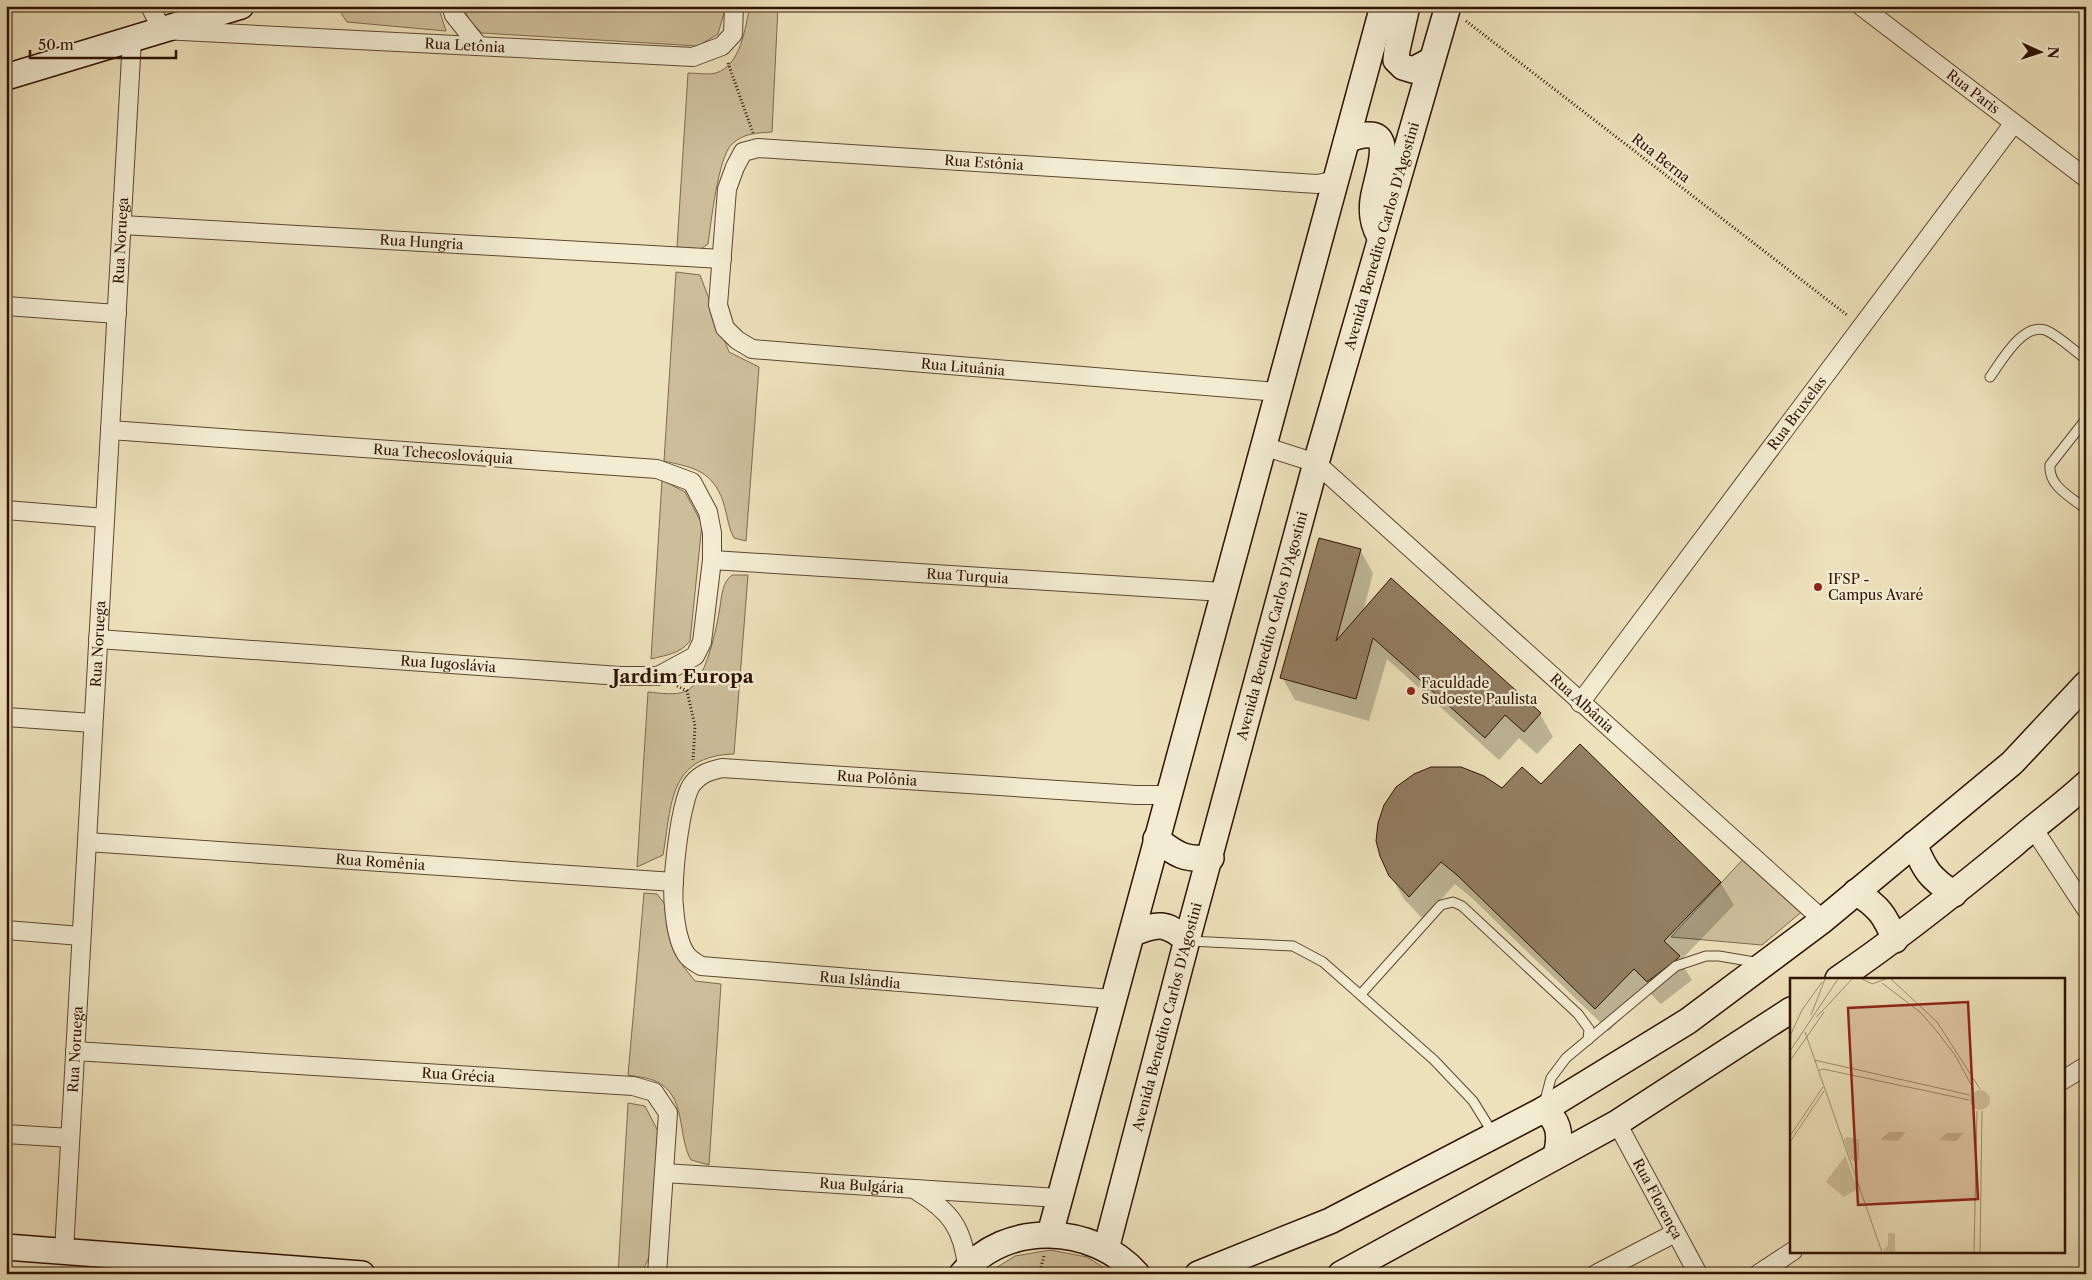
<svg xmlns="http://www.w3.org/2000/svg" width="2092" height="1280" font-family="'Libre Caslon Text',serif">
  <rect width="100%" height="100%" fill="#ede1bb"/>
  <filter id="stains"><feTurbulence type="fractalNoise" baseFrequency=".004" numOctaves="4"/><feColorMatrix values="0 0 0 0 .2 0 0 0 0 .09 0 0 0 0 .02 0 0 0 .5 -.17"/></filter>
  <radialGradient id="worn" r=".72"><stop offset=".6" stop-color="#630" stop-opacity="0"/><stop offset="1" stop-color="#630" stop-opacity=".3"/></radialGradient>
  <g fill="#cdbe9b" stroke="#7e684e">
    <path d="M341 6H438L446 31 347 22 339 10Z"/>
    <path d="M463 6H726L718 34 698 46 482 33 470 22Z"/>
    <path d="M750 6H778L772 132C757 133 744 133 732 144 718 157 711 223 708 244L701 249 677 247 688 73C697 73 708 75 716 73 741 65 745 28 750 6Z"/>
    <path d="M676 272 700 275 729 352 759 367 746 541 734 538C727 525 727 510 721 496 709 469 690 467 664 461Z"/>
    <path d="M662 480 685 492 702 524 690 641C680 654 666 655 651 659Z"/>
    <path d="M732 575H748L734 754C668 756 672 804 663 855L637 867 648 692C660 693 675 696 686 691 706 683 717 626 720 607 722 595 722 583 732 575Z"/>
    <path d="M1746 856 1804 910 1762 945 1671 937Z"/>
    <path d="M644 893 657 894 664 903 683 966 695 981 721 984 709 1165 691 1160C677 1136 687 1094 655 1081 647 1077 636 1077 628 1075Z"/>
    <path d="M628 1103 645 1106 661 1137 651 1253 641 1274H618Z"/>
    <path d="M1050 1250 1087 1257 1114 1274H986L1015 1256Z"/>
  </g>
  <g fill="#0003">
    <path d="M1360 550 1373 573 1363 612 1540 714 1553 737 1537 754 1519 738 1499 760 1387 659 1369 721 1295 700 1282 677Z"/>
    <path d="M1541 786 1720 882 1734 905 1680 961 1692 980 1661 1004 1648 991 1609 1031 1472 898 1455 884 1423 919 1404 899 1391 876 1502 789Z"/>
  </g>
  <g fill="#927e61" stroke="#2f1200">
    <path d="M1319 538 1361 549 1336 641 1391 578 1541 713 1524 732 1505 715 1485 738 1373 638 1356 699 1280 678Z"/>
    <path d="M1580 744 1721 882 1664 941 1680 956 1677 959 1647 982 1634 969 1595 1009 1457 875 1441 862 1409 897 1389 876 1380 856 1376 841 1378 823 1384 805 1396 787 1414 774 1431 767H1461L1484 776 1502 788 1522 767 1541 784Z"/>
  </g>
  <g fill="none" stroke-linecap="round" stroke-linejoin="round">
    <g stroke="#5e462f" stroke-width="11">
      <g id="lane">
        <path d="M1990 377C2001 362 2022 323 2045 330 2057 334 2075 352 2086 359"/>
        <path d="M2086 419 2050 465C2048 486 2071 497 2086 509"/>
        <path d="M1189 941 1293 946 1323 962 1434 1060 1473 1101 1494 1135"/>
        <path d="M1361 994 1441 905 1453 902 1462 906 1578 1014 1589 1029 1588 1040"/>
        <path d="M1544 1104 1551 1078 1566 1058 1676 966 1706 956H1719L1760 963"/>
      </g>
    </g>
    <g stroke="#5e462f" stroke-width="20">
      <g id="street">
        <path id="s1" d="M150 6 162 30 693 57 722 46 733 34 734 6"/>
        <path d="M451 6 454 15 478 45"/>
        <path id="s2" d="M1861 6 2086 178"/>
        <path id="s3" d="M122 225 722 259"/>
        <path d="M6 306 117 314"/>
        <path id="s4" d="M1278 392 752 349 737 340 725 328 718 305 727 189 735 167 743 152 758 148 1317 184 1336 180"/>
        <path id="s5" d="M1263 446 1316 463 1823 920"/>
        <path d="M6 510 105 518"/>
        <path id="s6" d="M712 560 1223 592"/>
        <path id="s7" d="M98 639 620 676H658L695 656 702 642 712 560V533L708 512 692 482 657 469 110 430"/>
        <path id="s8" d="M1580 703 2014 123"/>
        <path d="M6 717 93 723"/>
        <path d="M2033 828 2086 909"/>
        <path id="s9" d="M87 842 674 882"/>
        <path d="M6 930 81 936"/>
        <path id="s10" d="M1112 999 701 966C696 963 689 959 686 954 678 942 675 921 674 906 671 886 680 797 693 783 701 773 710 771 722 768L1136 795H1168"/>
        <path id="s11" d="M75 1051 633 1086 654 1092 668 1113 657 1274"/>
        <path d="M2063 1080 2086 1066"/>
        <path id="s12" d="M1617 1123 1698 1274"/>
        <path d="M6 1134 70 1138"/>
        <path id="s13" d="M664 1173 1058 1198"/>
        <path d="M917 1191C950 1211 963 1228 967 1267"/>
        <path id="s14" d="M64 1251 132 39"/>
        <path d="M1596 1274 1675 1233"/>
        <path d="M1758 1274 1793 1251"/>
      </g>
    </g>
    <g stroke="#2f1200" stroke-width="28">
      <g id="secondary">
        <path d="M1407 6 1397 50 1396 60 1403 67 1413 70 1432 60"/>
        <path d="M6 77 241 6"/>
        <path d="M1347 140C1403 118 1377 172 1373 200 1371 214 1373 225 1380 237"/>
        <path d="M1156 839C1177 855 1184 860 1211 858"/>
        <path d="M1914 844C1925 871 1930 878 1954 894"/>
        <path d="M1856 892C1879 907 1885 915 1895 940"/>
        <path d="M1133 933C1159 923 1165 922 1187 940"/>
        <path d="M1838 979C1900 937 1956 892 2013 845 2037 824 2062 806 2086 784"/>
        <path d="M1543 1110C1560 1120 1561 1137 1556 1155"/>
        <path d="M1050 1234 1383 6"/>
        <path d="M6 1247 362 1274"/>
        <path id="s15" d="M1106 1249 1187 940 1316 463 1448 6"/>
        <path d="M962 1274C1005 1220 1093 1224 1137 1274"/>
        <path d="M1198 1274 1330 1221 1543 1110 1688 1021 1823 920 2012 763 2086 684"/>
        <path d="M1341 1274 1617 1123 1791 1010"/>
      </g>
    </g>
    <g stroke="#2f1200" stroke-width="3" stroke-dasharray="1 2.5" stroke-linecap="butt">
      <path d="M1466 21 1847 315"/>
      <path d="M728 63 753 133"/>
      <path d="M677 686 687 691 695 726 693 760"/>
      <path d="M1039 1274 1044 1256"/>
    </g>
    <use href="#lane" stroke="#f3ecd3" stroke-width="9"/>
    <use href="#street" stroke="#f3ecd3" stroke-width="18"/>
    <use href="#secondary" stroke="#f3ecd3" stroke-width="25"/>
  </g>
  <g fill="#8f2418" stroke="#f3ecd3" stroke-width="2">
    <circle cx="1818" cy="587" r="5"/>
    <circle cx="1411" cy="691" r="5"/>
  </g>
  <g text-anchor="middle" stroke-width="4.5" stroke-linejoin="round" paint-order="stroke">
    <g font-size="14" fill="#2f1200" stroke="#f3ecd3">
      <text dy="5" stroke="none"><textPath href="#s1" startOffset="330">Rua Letônia</textPath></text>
      <text dy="5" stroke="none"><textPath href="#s2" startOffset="141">Rua Paris</textPath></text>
      <text transform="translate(1661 158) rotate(38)" y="5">Rua Berna</text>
      <text dy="5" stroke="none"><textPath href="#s4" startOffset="985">Rua Estônia</textPath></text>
      <text dy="5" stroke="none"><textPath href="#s15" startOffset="1050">Avenida Benedito Carlos D'Agostini</textPath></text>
      <text dy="5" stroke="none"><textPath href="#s14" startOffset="1012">Rua Noruega</textPath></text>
      <text dy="5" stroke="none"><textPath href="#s3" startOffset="300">Rua Hungria</textPath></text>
      <text transform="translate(963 367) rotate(5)" y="5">Rua Lituânia</text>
      <text dy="5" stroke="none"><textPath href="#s8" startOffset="362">Rua Bruxelas</textPath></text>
      <text transform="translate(443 454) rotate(4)" y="5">Rua Tchecoslováquia</text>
      <text dy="5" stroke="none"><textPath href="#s6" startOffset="256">Rua Turquia</textPath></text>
      <text dy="5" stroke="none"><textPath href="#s15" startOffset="645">Avenida Benedito Carlos D'Agostini</textPath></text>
      <text dy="5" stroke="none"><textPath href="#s14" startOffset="608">Rua Noruega</textPath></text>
      <text dy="5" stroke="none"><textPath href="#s7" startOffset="351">Rua Iugoslávia</textPath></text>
      <text dy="5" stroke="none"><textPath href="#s5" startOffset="414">Rua Albânia</textPath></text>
      <text dy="5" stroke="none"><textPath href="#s10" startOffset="796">Rua Polônia</textPath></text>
      <text dy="5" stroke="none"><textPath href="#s9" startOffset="294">Rua Romênia</textPath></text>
      <text transform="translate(860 980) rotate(5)" y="5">Rua Islândia</text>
      <text dy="5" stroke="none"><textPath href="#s15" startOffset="240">Avenida Benedito Carlos D'Agostini</textPath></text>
      <text dy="5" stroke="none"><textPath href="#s14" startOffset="202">Rua Noruega</textPath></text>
      <text dy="5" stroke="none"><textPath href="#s11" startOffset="384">Rua Grécia</textPath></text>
      <text dy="5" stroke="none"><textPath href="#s13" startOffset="198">Rua Bulgária</textPath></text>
      <text dy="5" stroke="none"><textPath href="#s12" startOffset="86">Rua Florença</textPath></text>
    </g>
    <g font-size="14" fill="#2f1200" stroke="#f3ecd3" text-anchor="start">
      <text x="1828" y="584">IFSP -<tspan x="1828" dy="16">Campus Avaré</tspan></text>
      <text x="1421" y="688">Faculdade<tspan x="1421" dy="16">Sudoeste Paulista</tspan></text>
    </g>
    <g font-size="19" font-weight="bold" fill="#2f1200" stroke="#f3ecd3">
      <text x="683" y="683">Jardim Europa</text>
    </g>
  </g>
  <g transform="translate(1790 978)">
    <rect width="275" height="275" fill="#ede1bb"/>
    <path d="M180 122a10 10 0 1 1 20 0a10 10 0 1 1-20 0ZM99 154H115V155L108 163 90 162ZM157 155H174L166 163 149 162ZM57 159 69 161V182L65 184 61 182 54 162ZM55 178 68 211 54 219 36 204ZM98 255H105V274L93 273 98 267Z" fill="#cdbe9b"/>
    <path fill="none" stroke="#a18e70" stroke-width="1" d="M72 1 82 6 96 1M101 1 147 44 190 111M92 5 130 34 145 51 165 77 184 112M38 27 62 1M21 37 35 1M26 39 40 25M15 54 92 274M0 58 12 32 32 4M0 73 48 1M24 82 180 117M0 83 34 34M28 93 33 91 179 122M0 158 33 109M0 164 34 113M184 274 187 133M190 274 192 133"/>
    <path fill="#8f2418" fill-opacity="0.15" stroke="#8f2418" stroke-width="2.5" d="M178 24 188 221 68 227 58 30Z"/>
    <rect width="275" height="275" fill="none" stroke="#2f1200" stroke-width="2.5"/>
  </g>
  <rect width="2092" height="1280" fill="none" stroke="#ede1bb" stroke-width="25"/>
  <rect x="8" y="8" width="2077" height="1265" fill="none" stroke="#2f1200" stroke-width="2.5"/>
  <rect x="12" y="12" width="2067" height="1255" fill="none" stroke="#2f1200"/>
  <g transform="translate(2040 52) rotate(93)" stroke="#f3ecd3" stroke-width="4" paint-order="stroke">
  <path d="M0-4L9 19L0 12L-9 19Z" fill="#2f1200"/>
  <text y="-8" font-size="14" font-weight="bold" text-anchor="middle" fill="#2f1200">N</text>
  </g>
  <path d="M30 50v8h146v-8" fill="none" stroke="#2f1200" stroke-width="2.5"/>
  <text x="38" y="50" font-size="15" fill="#2f1200" stroke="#f3ecd3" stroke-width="4" paint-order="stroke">50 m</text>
  <rect width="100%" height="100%" filter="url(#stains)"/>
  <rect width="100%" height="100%" fill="url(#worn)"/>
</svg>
